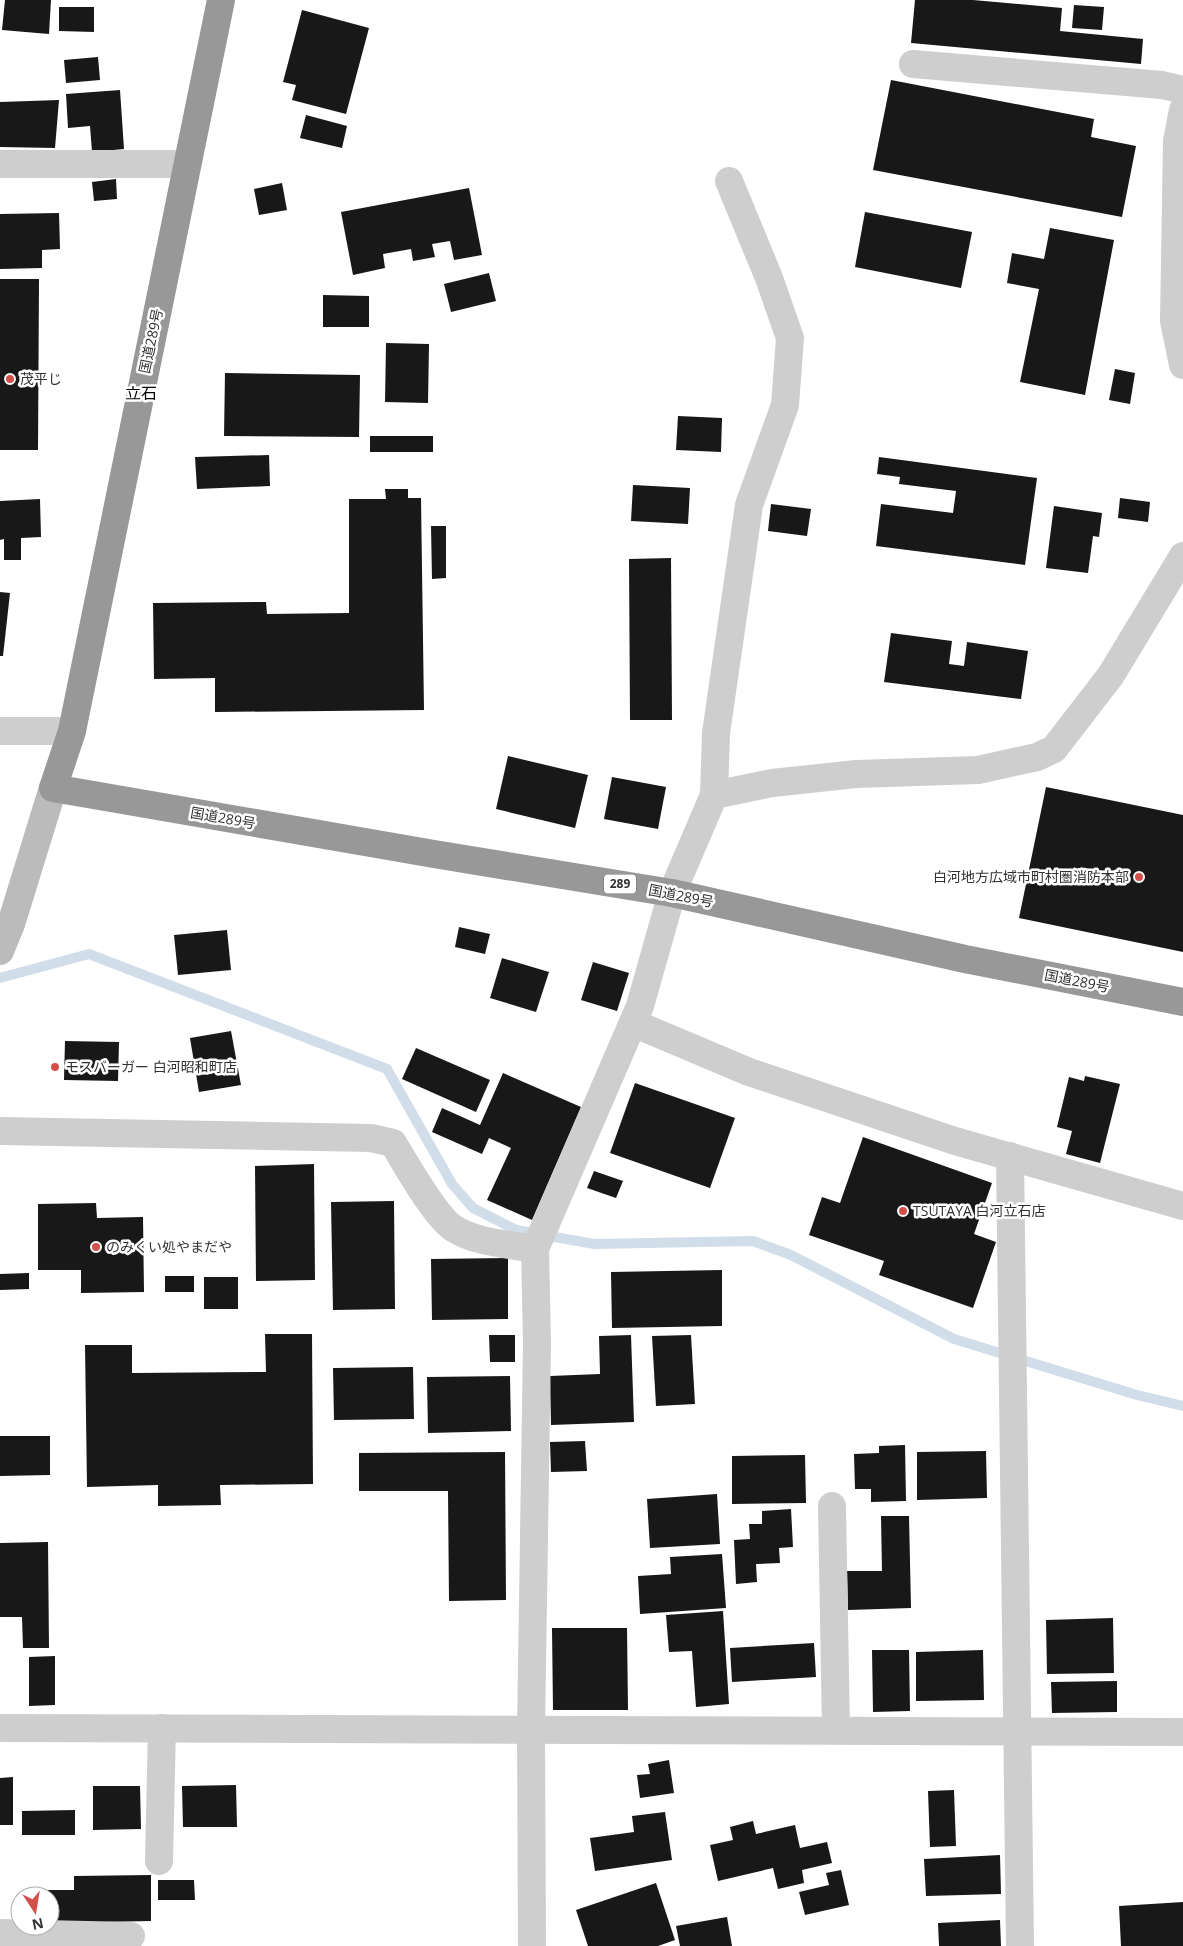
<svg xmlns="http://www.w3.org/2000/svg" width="1183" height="1946" font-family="'Open Sans','Noto Sans JP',sans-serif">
  <rect width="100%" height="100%" fill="#fff"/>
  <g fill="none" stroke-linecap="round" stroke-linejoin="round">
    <path stroke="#d1dde9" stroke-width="10" d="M0 978 89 954 387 1069 452 1184 473 1208 516 1230 594 1244 753 1241 791 1255 954 1339 1137 1395 1183 1406"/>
  </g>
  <g fill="#181818">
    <path d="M5 0H51L49 34 2 30Z"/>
    <path d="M915 0H973L1062 8 1060 31 1143 39 1141 64 911 43Z"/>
    <path d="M1074 5 1104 7 1102 30 1072 28Z"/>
    <path d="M59 7H94V32L59 31Z"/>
    <path d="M302 10 369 28 346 114 292 100 296 85 283 82Z"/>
    <path d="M98 57 100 80 66 83 64 60Z"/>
    <path d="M891 80 1094 119 1091 137 1136 146 1122 217 873 170Z"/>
    <path d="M120 90 124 149 92 152 90 126 68 128 66 94Z"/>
    <path d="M59 100 55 148 0 147V102Z"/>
    <path d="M306 115 347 126 342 148 300 138Z"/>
    <path d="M116 179 117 199 94 201 92 182Z"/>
    <path d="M282 183 287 210 259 215 254 189Z"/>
    <path d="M469 188 482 255 454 260 450 241 432 244 435 257 413 261 411 249 383 254 385 268 353 275 341 212Z"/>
    <path d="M865 212 972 232 961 288 855 267Z"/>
    <path d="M59 213 60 249 42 250V268L0 269V214Z"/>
    <path d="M1050 228 1114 240 1085 395 1020 382 1039 289 1007 283 1012 253 1044 259Z"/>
    <path d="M489 273 496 301 451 312 444 284Z"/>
    <path d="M0 279H39L38 450H0Z"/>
    <path d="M323 295 369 296V327H323Z"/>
    <path d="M386 343 429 344 428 403 385 402Z"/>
    <path d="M1115 369 1135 373 1130 404 1109 400Z"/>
    <path d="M225 373 360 375 359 437 224 436Z"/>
    <path d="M678 416 722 418 721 452 676 450Z"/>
    <rect x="370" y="436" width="63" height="16"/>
    <path d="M269 455 270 486 197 489 195 457Z"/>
    <path d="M879 457 1037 478 1025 565 876 546 881 504 953 513 956 491 899 484 900 477 877 474Z"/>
    <path d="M633 485 690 488 688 524 631 521Z"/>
    <path d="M385 489H408V498H421L424 710 215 712V678L154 679 153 603 266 602 267 614 349 613V499H386Z"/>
    <path d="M1120 498 1150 502 1148 522 1118 518Z"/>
    <path d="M40 499 41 537 21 538V560H4V539L0 540V501Z"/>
    <path d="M771 504 811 509 807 536 768 531Z"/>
    <path d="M1054 506 1102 513 1099 537 1093 536 1088 573 1046 568Z"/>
    <path d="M431 526H446V578L432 579Z"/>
    <path d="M671 558 672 720H630L629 559Z"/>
    <path d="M0 592 10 593 3 656H0Z"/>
    <path d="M891 633 952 641 949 664 964 666 967 642 1028 651 1021 699 884 682Z"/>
    <path d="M508 756 588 775 575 828 496 809Z"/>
    <path d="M612 777 666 787 658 829 604 819Z"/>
    <path d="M1046 787 1183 815V952L1019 918Z"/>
    <path d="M459 927 490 934 485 954 455 947Z"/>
    <path d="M227 930 231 970 178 975 174 935Z"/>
    <path d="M502 958 549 972 536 1012 490 998Z"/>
    <path d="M593 962 629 973 617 1011 581 1000Z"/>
    <path d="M231 1031 241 1085 199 1092 190 1038Z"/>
    <path d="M65 1041 119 1042 118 1081 64 1080Z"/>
    <path d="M416 1048 490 1080 476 1112 402 1079Z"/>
    <path d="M503 1073 581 1107 532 1220 487 1200 511 1148 489 1138 482 1154 432 1132 442 1108 480 1125Z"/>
    <path d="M1085 1076 1120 1084 1100 1163 1066 1154 1072 1131 1057 1127 1069 1077 1084 1081Z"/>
    <path d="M635 1083 735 1118 710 1188 610 1153Z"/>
    <path d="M863 1137 992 1183 974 1234 996 1242 973 1308 879 1275 884 1261 809 1235 822 1197 840 1203Z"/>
    <path d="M314 1164 315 1280 256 1281 255 1166Z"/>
    <path d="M594 1171 623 1181 616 1198 587 1188Z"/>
    <path d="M394 1201 395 1309 333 1310 331 1202Z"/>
    <path d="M96 1203 97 1218 143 1217 144 1292 81 1293V1270H38V1204Z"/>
    <path d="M508 1258V1319L432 1320 431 1259Z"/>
    <path d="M722 1270V1326L612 1328 611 1272Z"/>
    <path d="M29 1273V1289L0 1290V1274Z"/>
    <rect x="165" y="1276" width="29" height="16"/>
    <rect x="204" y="1277" width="34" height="32"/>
    <path d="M265 1334H312L313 1484 220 1485 221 1505 158 1506V1485L87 1487 85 1345H132V1373L266 1372Z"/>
    <path d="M489 1335H515V1362H490Z"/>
    <path d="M631 1335 634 1422 551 1425 550 1376 600 1374 599 1336Z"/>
    <path d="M691 1335 695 1404 656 1406 652 1336Z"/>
    <path d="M413 1367 414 1419 334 1420 333 1368Z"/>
    <path d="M510 1376 511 1431 428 1433 427 1377Z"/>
    <path d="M0 1436H50V1475L0 1476Z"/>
    <path d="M585 1441 587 1471 551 1472 550 1442Z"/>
    <path d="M905 1445 906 1501 871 1502V1489H855L854 1454 879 1453V1446Z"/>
    <path d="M986 1451 987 1498 917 1500V1452Z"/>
    <path d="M505 1452 506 1600 449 1601 448 1491H359V1453Z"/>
    <path d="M805 1455 806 1503 732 1504V1456Z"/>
    <path d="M717 1494 720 1544 650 1548 647 1499Z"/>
    <path d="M791 1509 793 1547 779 1548 780 1563 756 1564 757 1582 736 1584 734 1540 750 1539 749 1524H762V1511Z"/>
    <path d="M881 1516H909L911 1608 848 1610 847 1571H882Z"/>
    <path d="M48 1542 49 1648H23L22 1617H0V1543Z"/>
    <path d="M722 1554 726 1608 640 1614 638 1576 671 1574 670 1557Z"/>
    <path d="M723 1611 729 1704 696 1707 692 1651 669 1652 666 1615Z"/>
    <path d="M1113 1618 1114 1673 1047 1674 1046 1620Z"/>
    <path d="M552 1628H627L628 1710H553Z"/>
    <path d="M814 1643 816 1677 732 1682 730 1648Z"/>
    <path d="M872 1650H909L910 1711 873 1712Z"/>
    <path d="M983 1650 984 1700 916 1701V1652Z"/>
    <path d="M55 1656V1705L29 1706V1657Z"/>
    <path d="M1117 1681V1712L1052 1713 1051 1682Z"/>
    <path d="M669 1760 674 1793 640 1798 637 1775 650 1774 648 1764Z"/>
    <path d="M13 1777V1825H0V1778Z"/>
    <path d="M236 1785 237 1827H183L182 1786Z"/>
    <path d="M93 1786H140L141 1829 93 1830Z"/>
    <path d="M954 1790 956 1846 930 1847 928 1791Z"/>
    <path d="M75 1810V1835H22V1811Z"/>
    <path d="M665 1812 672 1860 595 1871 590 1838 634 1832 632 1816Z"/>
    <path d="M753 1821 756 1834 795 1825 800 1848 827 1842 832 1863 802 1870 804 1883 778 1889 773 1868 718 1881 710 1845 733 1840 730 1827Z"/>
    <path d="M1000 1855 1001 1894 926 1896 924 1859Z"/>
    <path d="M841 1870 849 1905 805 1915 799 1892 829 1885 826 1873Z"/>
    <path d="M151 1875V1921L50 1923V1896H46V1890H74V1876Z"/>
    <path d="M158 1880H194L195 1900H158Z"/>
    <path d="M656 1883 675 1940 658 1946H588L576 1910Z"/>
    <path d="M1183 1902V1946H1121L1119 1906Z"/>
    <path d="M727 1917 732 1946H680L676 1926Z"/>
    <path d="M1000 1920 1001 1946H939L938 1923Z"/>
  </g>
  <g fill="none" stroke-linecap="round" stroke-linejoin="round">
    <g stroke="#cecece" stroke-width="28">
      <path d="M913 64 1162 85 1183 90"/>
      <path d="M1183 110 1177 141 1174 321 1183 365"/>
      <path d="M0 164H187"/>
      <path d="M0 731H72"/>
      <path d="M714 795 716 733 749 505 785 405 790 338 769 278 729 181"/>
      <path d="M633 1023 749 1072 955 1141 1183 1206"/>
      <path d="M0 1131 371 1138 393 1143C406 1164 434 1215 453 1228 476 1243 509 1244 535 1249"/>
      <path d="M1010 1156 1020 1946"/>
      <path d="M832 1506 836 1730"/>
      <path d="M0 1728 1183 1732"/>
      <path d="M159 1861 162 1728"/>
      <path d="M0 1933 131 1936"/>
      <path d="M532 1946 531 1730 537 1343 535 1249 640 1006 672 893 714 795 772 783 856 774 978 770 1037 757 1054 749 1111 675 1183 556"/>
    </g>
    <path stroke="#bbb" stroke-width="28" d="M0 951 11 924 53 788"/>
    <path stroke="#989898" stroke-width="28" d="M221 0 72 731 53 788 434 854 672 893 965 959 1183 1002"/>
  </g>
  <g fill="#d1504b" stroke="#fff" stroke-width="2">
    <circle cx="10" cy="379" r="5"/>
    <circle cx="1139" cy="877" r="5"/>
    <circle cx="55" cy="1067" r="5"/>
    <circle cx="903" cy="1211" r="5"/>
    <circle cx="96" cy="1247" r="5"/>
  </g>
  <g text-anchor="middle" stroke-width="5" stroke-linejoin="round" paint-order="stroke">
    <rect fill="#fff" stroke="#6f6f6f" stroke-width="1" x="604" y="874.5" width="32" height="19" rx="4"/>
    <g font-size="12" font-weight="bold" fill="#313131">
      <text x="620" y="888">289</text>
    </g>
    <g font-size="14" fill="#313131" stroke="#fff">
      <text transform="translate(151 341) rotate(-78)" y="5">国道289号</text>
      <text transform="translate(223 818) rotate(10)" y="5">国道289号</text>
      <text transform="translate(681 896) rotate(11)" y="5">国道289号</text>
      <text transform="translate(1077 981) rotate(11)" y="5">国道289号</text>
    </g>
    <g font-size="14" fill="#313131" stroke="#fff" text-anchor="start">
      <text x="20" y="384">茂平じ</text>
      <text x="1129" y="882" text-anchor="end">白河地方広域市町村圏消防本部</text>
      <text x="65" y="1072">モスバーガー 白河昭和町店</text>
      <text x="913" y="1216">TSUTAYA 白河立石店</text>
      <text x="106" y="1252">のみくい処やまだや</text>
    </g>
    <g font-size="16" fill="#000" stroke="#fff">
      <text x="141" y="399">立石</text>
    </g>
  </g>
  <g transform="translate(35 1911) rotate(168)"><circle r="24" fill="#ffffff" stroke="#adadad"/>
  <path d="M0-4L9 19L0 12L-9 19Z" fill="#d1504b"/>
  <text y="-8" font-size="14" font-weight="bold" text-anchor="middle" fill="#313131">N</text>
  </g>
</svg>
